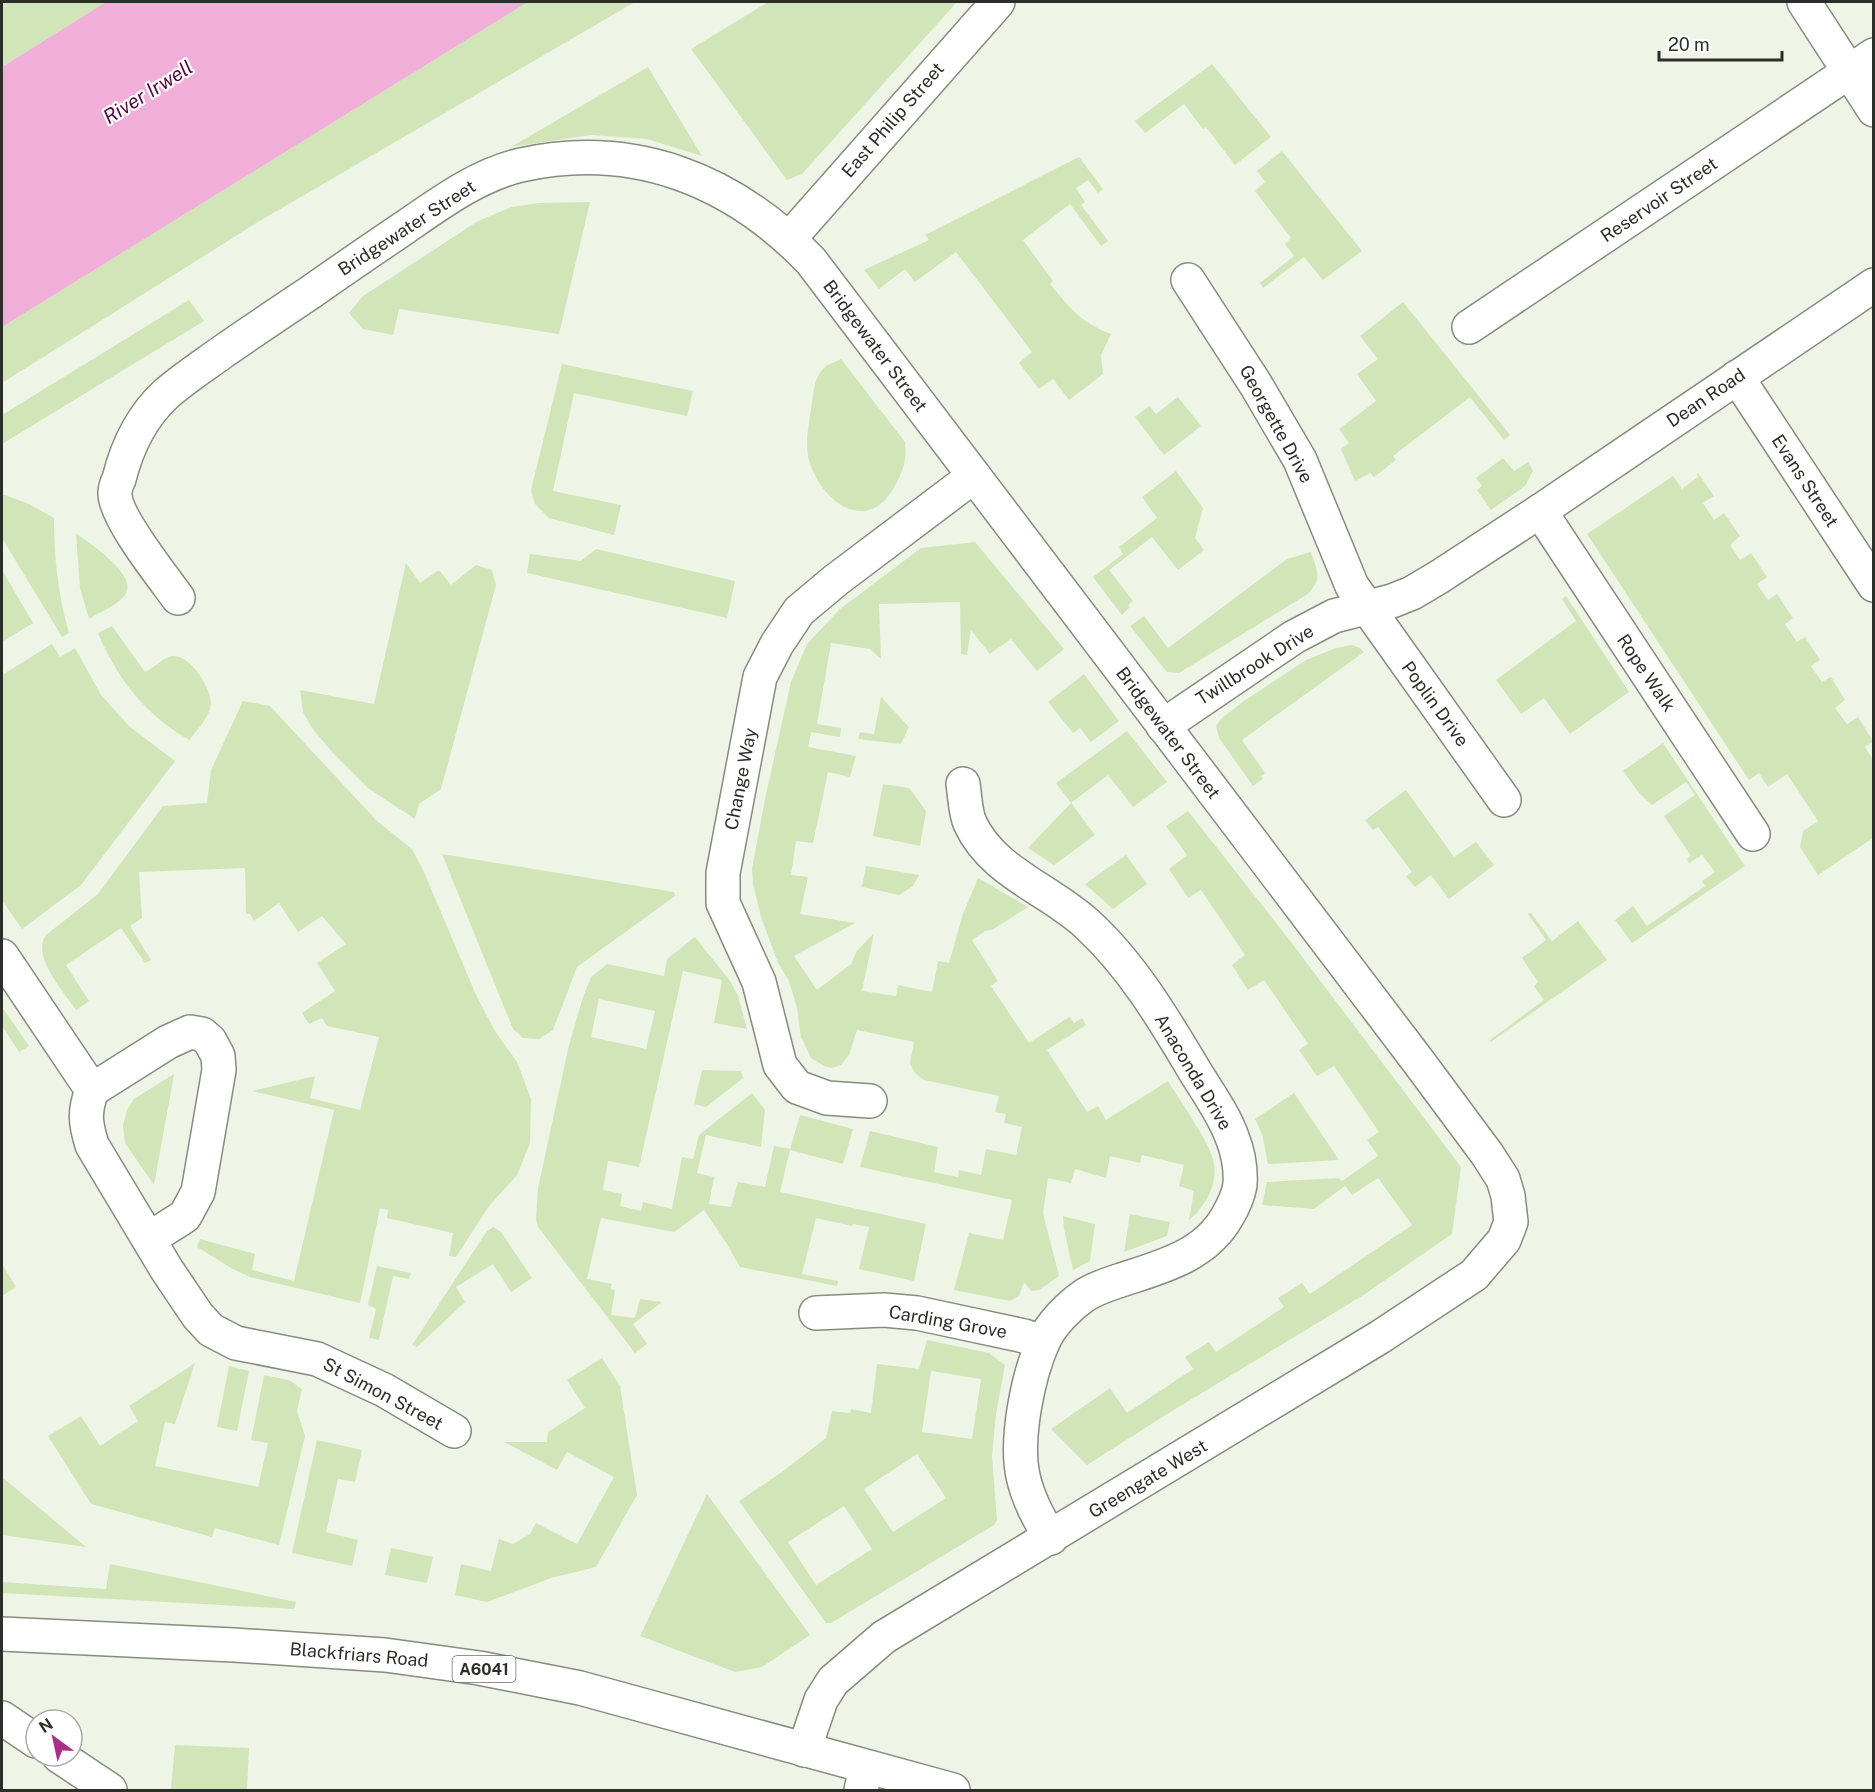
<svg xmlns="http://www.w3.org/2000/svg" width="1875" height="1792" font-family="'Public Sans',sans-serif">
  <rect width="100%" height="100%" fill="#eef5e6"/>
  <g fill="#d1e5b9" fill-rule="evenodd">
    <path d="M2 2H106L2 67Z"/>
    <path d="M528 2H635L258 222 2 383V327Z"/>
    <path d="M768 2H957L802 174 787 180 691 49Z"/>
    <path d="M1212 64 1271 137 1235 165 1206 127 1203 129 1184 104 1145 133 1135 121Z"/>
    <path d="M648 67 702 156 647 139 591 135 511 147Z"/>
    <path d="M1282 151 1362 251 1323 280 1304 257 1263 288 1260 283 1294 256 1285 244 1291 238 1255 191 1265 182 1257 171Z"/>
    <path d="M1079 157 1103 189 1098 193 1088 180 1076 188 1085 202 1081 205 1108 241 1101 246 1070 204 1023 240 1053 281 1050 284C1071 309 1080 322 1111 334L1101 355 1103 374 1069 400 1053 379 1039 389 1019 363 1032 352 956 252 915 282 905 269 879 289 864 270 929 240 925 235Z"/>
    <path d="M590 202 559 334 399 309 393 335 363 329 349 313 363 296 478 221 512 207 539 203Z"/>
    <path d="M189 300 204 321 2 444V415Z"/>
    <path d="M1403 302 1510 435 1504 440 1470 397 1393 456 1396 460 1374 477 1370 473 1355 481 1341 449 1349 443 1339 429 1376 401 1357 374 1378 359 1360 336Z"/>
    <path d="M841 359 905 442C907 456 904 469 897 482 871 537 822 505 809 460 805 443 808 427 811 410 813 398 813 380 822 370 826 365 835 362 841 359Z"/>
    <path d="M562 364 693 391 687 416 574 393 553 491 621 505 614 535 549 518 535 504 531 490Z"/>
    <path d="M1178 397 1201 426 1164 455 1135 417 1149 406 1156 414Z"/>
    <path d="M1503 458 1514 471 1528 462 1533 471 1525 486 1491 510 1477 490 1482 486 1476 478Z"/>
    <path d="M1176 471 1203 508 1195 538 1204 550 1178 570 1152 537 1109 570 1133 601 1128 605 1130 607 1122 615 1093 577 1123 554 1119 547 1157 518 1142 497Z"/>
    <path d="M1698 473 1714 496 1703 503 1714 520 1724 513 1740 536 1730 545 1740 560 1751 553 1767 577 1757 584 1768 600 1777 594 1793 618 1785 624 1797 642 1805 637 1820 660 1811 666 1822 682 1831 677 1845 700 1835 708 1847 724 1858 717 1873 741 1865 747 1873 760V838L1818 875 1800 847 1803 831 1818 821 1787 774 1768 787 1759 773 1749 780 1587 534 1673 476 1682 489 1698 477 1697 474Z"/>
    <path d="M2 494 27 503 54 518C54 558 58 595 69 633L62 637 2 538Z"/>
    <path d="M76 533C89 543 140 576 125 595 118 605 100 612 89 619L80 588Z"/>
    <path d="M975 542 1064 649 1037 671 1011 639 990 654 971 630 967 655 961 654 960 602 879 604 881 659 870 649 831 643 817 724 841 728 840 737 811 732 808 747 856 756 850 777 828 772 813 843 796 841 791 875 808 877 800 914 855 923 794 956 817 990 851 964 857 951 874 933 862 991 896 996 898 985 932 992 938 961 949 963 963 914 978 878 1028 907 992 930 985 931 972 940 998 981 991 986 1029 1043 1069 1017 1074 1023 1082 1018 1086 1025 1047 1050 1087 1112 1098 1106 1106 1120 1168 1081C1180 1101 1210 1142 1214 1163 1218 1184 1205 1207 1189 1220L1194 1191 1179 1186 1184 1165 1142 1155 1140 1163 1110 1156 1106 1178 1075 1169 1071 1183 1048 1178 1043 1213 1059 1276 1039 1290 1031 1291 1024 1282 1019 1296 1010 1301 954 1290 969 1233 1003 1240 1012 1200 860 1167 870 1131 938 1147 934 1172 958 1177 959 1170 981 1175 986 1149 1016 1155 1022 1127 1004 1123 1006 1114 995 1112 999 1096 924 1080 915 1073 910 1064 914 1042 857 1030 849 1055 841 1065 832 1068 824 1066 811 1058 801 1037 797 1008 789 981 778 963 761 917 753 884 752 869 765 799 791 682 807 644 840 609 921 548Z"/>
    <path d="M596 549 735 581 727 618 527 573 530 554 581 561Z"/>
    <path d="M1311 552C1317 571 1323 577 1308 594L1179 673 1167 672 1130 626 1144 616 1168 648 1287 559Z"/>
    <path d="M406 563 420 583 439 570 451 585 476 565 492 570 496 585 441 789 419 804 415 819 368 788 333 753 312 728 303 712 300 690 374 704Z"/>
    <path d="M2 570 33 623 2 642Z"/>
    <path d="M1566 596 1629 692 1570 734 1544 698 1521 714 1496 680 1576 621 1562 599Z"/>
    <path d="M112 626 145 672C154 668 164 657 173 656 190 654 212 689 211 704 209 718 197 730 189 740 144 713 118 680 98 633Z"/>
    <path d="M52 644 60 657 75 648 101 695 129 726 175 761 81 885 22 929 2 900V675Z"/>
    <path d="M1352 645 1360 648 1364 652 1242 740 1265 773 1261 776 1263 779 1253 786 1219 738 1216 726 1222 718 1244 701 1306 660 1336 648Z"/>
    <path d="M1084 674 1119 721 1091 742 1080 728 1073 733 1048 702Z"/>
    <path d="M881 697 909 727 901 744 858 739 860 732 874 734Z"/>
    <path d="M243 701 270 706 377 821 412 849 424 872 476 995 495 1031 517 1062 531 1099 530 1143 517 1175 489 1206 456 1257 449 1256 453 1233 387 1218 388 1210 380 1208 360 1303 250 1277 231 1268 197 1247 200 1239 255 1254 252 1270 294 1281 334 1110 252 1091 315 1076 310 1098 360 1110 379 1037 327 1026 322 1018 309 1024 302 1013 335 991 317 963 346 944 322 916 298 932 279 903 254 921 250 914H246L245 868 139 872 142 918 130 926 151 960 145 963 121 928 66 965 89 1001 76 1010C64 992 31 956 46 935L98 894 163 806 207 803 211 770Z"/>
    <path d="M1127 731 1167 782 1133 807 1108 775 1071 803 1095 835 1054 865 1028 848 1071 803 1056 783Z"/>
    <path d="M1663 743 1745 866 1632 943 1615 920 1633 906 1647 926 1705 886 1702 881 1715 872 1702 855 1689 863 1687 859 1691 856 1664 816 1695 795 1686 782 1652 805 1640 794 1623 771Z"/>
    <path d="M883 784 909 788 926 811 920 846 873 836Z"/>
    <path d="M1406 790 1454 857 1476 842 1494 865 1449 899 1431 875 1415 887 1406 876 1412 872 1378 827 1373 830 1365 820Z"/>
    <path d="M1188 811 1291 942 1461 1167 1452 1234 1362 1296 1172 1411 1087 1465 1051 1429 1110 1388 1127 1413 1193 1369 1185 1357 1209 1342 1216 1352 1284 1307 1278 1298 1302 1283 1310 1294 1412 1225 1378 1178 1352 1195 1345 1186 1314 1209 1262 1205 1267 1182 1339 1178 1342 1181 1378 1156 1367 1140 1379 1132 1334 1066 1317 1076 1299 1050 1308 1044 1264 980 1248 990 1232 965 1245 955 1201 890 1188 898 1169 869 1187 855 1166 826Z"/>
    <path d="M442 854 674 892 675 896 577 967 553 1030 539 1039 523 1038 513 1029Z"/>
    <path d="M1126 855 1147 884 1113 909 1085 884Z"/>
    <path d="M866 866 919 875 913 886 899 895 862 887Z"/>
    <path d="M1531 913 1552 941 1578 921 1607 960 1491 1042 1490 1040 1544 1000 1534 986 1538 982 1522 958 1546 940 1528 914Z"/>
    <path d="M695 937 730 981 738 996 747 1029 714 1023 722 980 683 971 639 1167 608 1161 603 1190 622 1194 620 1206 641 1211 643 1202 672 1209 682 1157 693 1159 699 1135 752 1093 765 1110 761 1147 706 1135 697 1173 714 1177 709 1204 731 1207 738 1182 765 1187 774 1146 790 1149 800 1115 853 1129 843 1164 790 1150 780 1192 926 1224 914 1281 859 1269 869 1227 853 1224 852 1226 816 1218 802 1274 838 1281 837 1286 740 1267 727 1244 704 1210 674 1232 601 1218 587 1279 612 1284 610 1289 615 1290 611 1315 635 1318 640 1299 662 1302 633 1324 647 1344 635 1353 538 1227 536 1219 538 1188 569 1045 583 997 591 977 607 964 664 976 667 959ZM599 999 655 1011 646 1049 591 1037Z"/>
    <path d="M2 1007 29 1046 19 1052 2 1026Z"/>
    <path d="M702 1070 741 1071 743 1078 706 1107 694 1104Z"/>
    <path d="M174 1074 173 1080 154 1185 125 1143 123 1125 127 1110 134 1099Z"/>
    <path d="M1294 1093 1339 1160 1268 1164 1262 1134 1255 1119Z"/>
    <path d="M1130 1214 1170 1222 1167 1236 1124 1252Z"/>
    <path d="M1063 1216 1095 1224 1090 1261 1073 1270 1064 1229Z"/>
    <path d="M493 1227 501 1232 532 1278 511 1292 493 1264 456 1287 465 1302 417 1347 412 1345 487 1231Z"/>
    <path d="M2 1264 16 1287 2 1296Z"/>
    <path d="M377 1266 411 1273 409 1279 393 1276 379 1340 369 1338 376 1309 368 1305Z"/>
    <path d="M927 1340 989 1353 1005 1365 996 1414 992 1456 997 1520 994 1525 831 1623H826L739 1501 782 1472 826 1438 832 1411 850 1413 851 1409 871 1413 877 1364 919 1369ZM931 1371 981 1379 972 1439 922 1432ZM917 1454 946 1498 893 1532 864 1489ZM844 1506 872 1549 816 1585 788 1542Z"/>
    <path d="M602 1358 620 1386 637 1495 596 1567 551 1578 487 1602 455 1595 461 1564 491 1571 499 1539 513 1544 530 1534 536 1523 577 1544 614 1477 567 1452 557 1470 504 1442H547L548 1432 585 1408 567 1380Z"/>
    <path d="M195 1363 175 1424 165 1422 155 1466 258 1487 268 1443 251 1440 264 1375 289 1380 302 1389 297 1411 305 1436 279 1545 215 1528 212 1537 91 1504 48 1436 81 1416 100 1446 138 1421 129 1406Z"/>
    <path d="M229 1366 249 1371 237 1431 217 1427Z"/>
    <path d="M317 1440 362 1450 355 1482 338 1479 326 1532 358 1540 352 1566 292 1553Z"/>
    <path d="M2 1477 86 1547 2 1535Z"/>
    <path d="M707 1494 810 1635 762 1667 735 1672 640 1636Z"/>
    <path d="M391 1548 433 1557 427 1583 385 1575Z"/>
    <path d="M110 1564 296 1602 294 1609 2 1593V1582L106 1589Z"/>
    <path d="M175 1745 249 1748 247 1790H174L171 1789Z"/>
  </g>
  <path fill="#f0aed8" d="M106 2H528L2 327V67Z"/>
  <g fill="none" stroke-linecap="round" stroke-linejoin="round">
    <g stroke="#868c7e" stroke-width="36">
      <g id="street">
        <path d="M1804 2 1874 110"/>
        <path d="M789 239 998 2"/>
        <path d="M1188 280 1256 385 1300 460 1352 586 1504 800"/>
        <path d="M1469 327 1874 55"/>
        <path d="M1737 377 1874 585"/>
        <path d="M1540 511 1753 834"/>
        <path d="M178 598C163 577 114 516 115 493 115 489 117 483 119 479 127 447 141 417 166 394 183 379 203 366 221 353 251 332 281 312 311 292 342 270 373 249 404 228 440 203 478 175 521 165 634 140 733 180 811 261L1418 1061 1487 1154 1503 1179 1508 1196 1511 1222 1504 1240 1474 1275 1380 1337 884 1637 833 1681 821 1700 804 1750"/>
        <path d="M1163 726 1294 637 1334 616 1392 601 1412 593 1439 577 1540 511 1874 285"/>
        <path d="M963 784C965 796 965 812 970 823 992 872 1049 889 1087 924 1132 965 1165 1021 1196 1073 1209 1094 1224 1115 1232 1137 1238 1152 1241 1170 1240 1185 1238 1197 1233 1207 1227 1217 1205 1256 1161 1267 1121 1280 1109 1284 1096 1288 1085 1295 1069 1306 1051 1324 1043 1342 1028 1376 1015 1439 1023 1476 1028 1499 1038 1518 1051 1538"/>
        <path d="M2 956 92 1090C84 1112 85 1122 92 1145L167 1270 198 1316 211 1330 236 1343 317 1359 384 1390 454 1431"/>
        <path d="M92 1090 168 1042 190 1032 202 1034 210 1041 218 1056 219 1070 198 1192 185 1216 149 1239"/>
        <path d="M870 1101 827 1098 797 1087 780 1065 759 982 723 903V873L760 677 777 644 799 611 836 580 974 476"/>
        <path d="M816 1313 884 1310 917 1313 1024 1336 1043 1342"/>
        <path d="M861 1790 866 1767"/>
      </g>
    </g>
    <g stroke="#868c7e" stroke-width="36">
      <g id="secondary">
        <path d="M2 1718 36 1741"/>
        <path d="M59 1756 110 1790"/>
      </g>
    </g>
    <g stroke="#868c7e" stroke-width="36">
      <path id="primary" d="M2 1634 234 1645 385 1655 479 1668 580 1688 953 1790"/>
    </g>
    <use href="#street" stroke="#fff" stroke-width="33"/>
    <use href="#secondary" stroke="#fff" stroke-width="33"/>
    <use href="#primary" stroke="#fff" stroke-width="33"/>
  </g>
  <g text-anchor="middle" stroke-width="4.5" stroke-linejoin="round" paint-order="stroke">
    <rect fill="#fff" stroke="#6b6d69" stroke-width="1.5" x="452.5" y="1656" width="63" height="26" rx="4.5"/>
    <g font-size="16" font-weight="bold" fill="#2c2f29">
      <text x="484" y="1675">A6041</text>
    </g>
    <g font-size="18" fill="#2c2f29" stroke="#fff">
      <text transform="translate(893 120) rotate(-49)" y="6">East Philip Street</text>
      <text transform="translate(1659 200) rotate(-34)" y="6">Reservoir Street</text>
      <text transform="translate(407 228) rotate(-33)" y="6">Bridgewater Street</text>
      <text transform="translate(875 346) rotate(53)" y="6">Bridgewater Street</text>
      <text transform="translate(1706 398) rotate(-34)" y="6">Dean Road</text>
      <text transform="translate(1276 424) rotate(61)" y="6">Georgette Drive</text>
      <text transform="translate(1805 481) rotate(57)" y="6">Evans Street</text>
      <text transform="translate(1255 665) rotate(-32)" y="6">Twillbrook Drive</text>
      <text transform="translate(1646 673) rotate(56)" y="6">Rope Walk</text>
      <text transform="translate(1435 704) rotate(54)" y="6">Poplin Drive</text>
      <text transform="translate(1168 733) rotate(53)" y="6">Bridgewater Street</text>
      <text transform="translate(741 779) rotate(-79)" y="6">Change Way</text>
      <text transform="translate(1193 1072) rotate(59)" y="6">Anaconda Drive</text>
      <text transform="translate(948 1322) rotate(10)" y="6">Carding Grove</text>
      <text transform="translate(383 1394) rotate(28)" y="6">St Simon Street</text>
      <text transform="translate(1148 1479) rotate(-31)" y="6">Greengate West</text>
      <text transform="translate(359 1655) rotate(5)" y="6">Blackfriars Road</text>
    </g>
    <g font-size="20" font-style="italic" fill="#540741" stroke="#fff">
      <text transform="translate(148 92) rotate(-32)" y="7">River Irwell</text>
    </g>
  </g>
  <rect width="1875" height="1792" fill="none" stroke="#2c2f29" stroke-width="6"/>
  <g transform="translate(54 1738) rotate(327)"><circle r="28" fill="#ffffff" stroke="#abaca9" stroke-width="1.5"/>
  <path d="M0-4.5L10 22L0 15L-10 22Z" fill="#a83086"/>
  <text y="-9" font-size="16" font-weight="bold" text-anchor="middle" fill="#2c2f29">N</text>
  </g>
  <path d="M1659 51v9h123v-9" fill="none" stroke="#2c2f29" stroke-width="3"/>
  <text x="1668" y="51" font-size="18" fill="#2c2f29" stroke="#ffffff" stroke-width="4.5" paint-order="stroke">20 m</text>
</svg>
